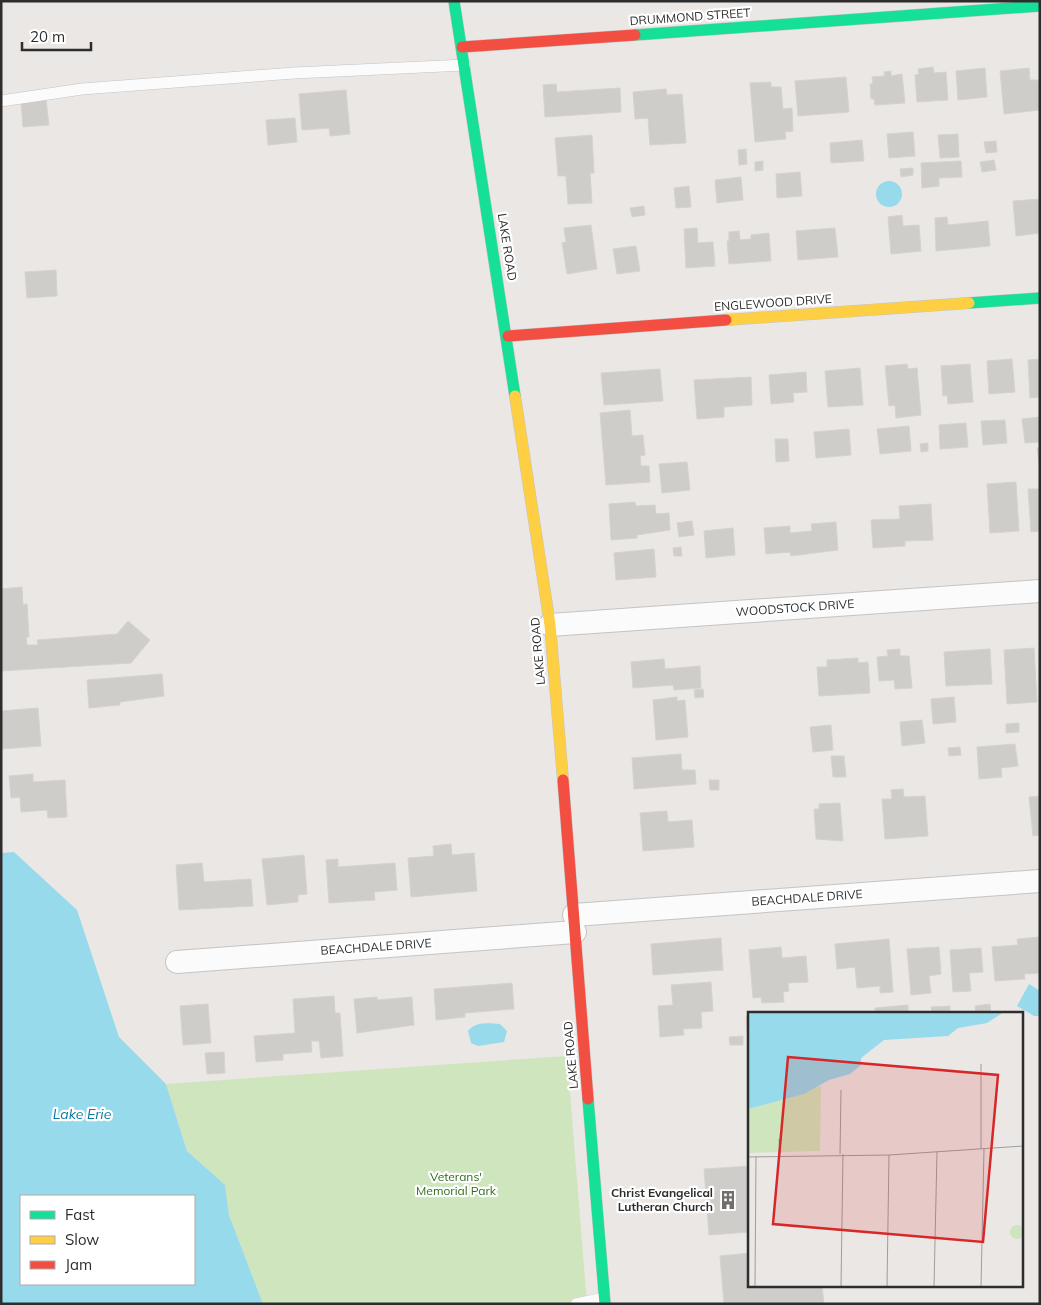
<svg xmlns="http://www.w3.org/2000/svg" width="1041" height="1305" font-family="Mulish,sans-serif">
  <rect width="100%" height="100%" fill="#eae7e4"/>
  <path fill="#cfe5bd" d="M567 1056 587 1304H263L229 1215 225 1185 187 1151 166 1084Z"/>
  <g fill="#97daec" fill-rule="evenodd">
    <circle cx="889" cy="194" r="13"/>
    <path d="M14 852 77 910 119 1037 166 1084 187 1151 225 1185 229 1215 263 1304H1V853ZM21 1196H194V1284H21Z"/>
    <path d="M1029 984 1040 991V1016H1034L1017 1006Z"/>
    <path d="M500 1024 507 1031 504 1042 478 1046 471 1043 468 1031C475 1021 490 1023 500 1024Z"/>
  </g>
  <g fill="#cfcdca" stroke="#d5d3d0">
    <path d="M933 67 934 73 946 72 948 100 917 102 915 75 919 74 918 69Z"/>
    <path d="M985 68 987 97 958 100 956 71Z"/>
    <path d="M1029 68 1030 80H1040V110L1004 114 1000 71Z"/>
    <path d="M891 71V76L902 74 905 103 875 105 874 99H871L870 84H873L872 77 885 76 884 72Z"/>
    <path d="M846 77 849 112 798 116 795 81Z"/>
    <path d="M771 82V87H781L783 109 792 108 793 131 785 132 786 139 755 142 750 83Z"/>
    <path d="M556 84 557 92 620 88 621 112 545 117 543 85Z"/>
    <path d="M666 89 667 95 682 94 686 143 650 145 648 118 635 119 633 92Z"/>
    <path d="M346 90 350 134 330 136 329 128 302 130 299 94Z"/>
    <path d="M46 100 49 125 23 127 21 103Z"/>
    <path d="M295 118 297 142 268 145 266 120Z"/>
    <path d="M913 132 915 156 889 158 887 134Z"/>
    <path d="M958 134 959 157 940 158 938 135Z"/>
    <path d="M592 135 594 173H590L592 203 568 204 566 176H558L555 138Z"/>
    <path d="M862 140 864 161 831 163 830 143Z"/>
    <path d="M996 141 997 152 986 153 984 142Z"/>
    <path d="M746 149 747 164 739 165 738 150Z"/>
    <path d="M994 160 996 170 982 172 980 162Z"/>
    <path d="M763 161V170L755 171V162Z"/>
    <path d="M961 161 962 177 939 178V186L922 188 921 163Z"/>
    <path d="M913 168V175L901 177 900 169Z"/>
    <path d="M800 172 802 196 777 198 776 174Z"/>
    <path d="M741 177 743 200 717 203 715 180Z"/>
    <path d="M689 186 691 207 676 208 674 188Z"/>
    <path d="M1040 199V233L1016 236 1013 201Z"/>
    <path d="M644 206 645 215 632 217 630 208Z"/>
    <path d="M902 215 903 226 919 225 921 251 891 254 888 217Z"/>
    <path d="M947 217 948 225 988 221 990 246 936 251 935 218Z"/>
    <path d="M591 225 597 269 567 274 562 243 566 242 564 228Z"/>
    <path d="M697 228 698 243 713 242 715 266 686 268 684 229Z"/>
    <path d="M835 228 838 257 798 260 796 231Z"/>
    <path d="M739 231 740 240 751 239V235L769 233 771 261 729 264 727 241H729V232Z"/>
    <path d="M636 246 640 271 617 274 613 249Z"/>
    <path d="M56 270 57 296 27 298 25 272Z"/>
    <path d="M1012 359 1015 392 989 394 987 361Z"/>
    <path d="M1040 359V397L1030 398 1028 360Z"/>
    <path d="M907 364 908 369 917 368 921 415 896 418 895 405 889 406 885 366Z"/>
    <path d="M970 364 973 402 948 404 947 395 943 396 941 366Z"/>
    <path d="M860 368 863 405 828 407 825 371Z"/>
    <path d="M660 369 663 401 604 405 601 373Z"/>
    <path d="M806 372 807 392 793 393 794 402 771 404 769 375Z"/>
    <path d="M751 377 752 405 724 407V417L697 419 694 380Z"/>
    <path d="M630 410 632 436 643 435 645 455 640 456 641 466H649L650 482 606 485 600 413Z"/>
    <path d="M1040 417V442L1025 443 1022 419Z"/>
    <path d="M1005 420 1007 443 983 445 981 421Z"/>
    <path d="M966 423 968 447 940 449 939 425Z"/>
    <path d="M909 426 911 451 880 454 877 429Z"/>
    <path d="M849 429 851 455 816 458 814 432Z"/>
    <path d="M775 439H788L789 461 776 462Z"/>
    <path d="M928 443V451L921 452 920 444Z"/>
    <path d="M1037 448H1040V471Z"/>
    <path d="M687 462 690 490 662 493 659 464Z"/>
    <path d="M1016 482 1019 531 990 533 987 484Z"/>
    <path d="M1028 489H1040V531L1031 532Z"/>
    <path d="M635 502 636 506 655 505 656 514 669 513 670 530 637 535V538L611 540 609 504Z"/>
    <path d="M931 504 933 540 905 541V546L873 548 871 520 900 519 899 506Z"/>
    <path d="M692 521 694 535 679 537 677 523Z"/>
    <path d="M836 522 838 550 791 556 790 552 766 554 764 528 790 526V533L812 531 811 524Z"/>
    <path d="M733 528 735 555 706 558 704 531Z"/>
    <path d="M681 547 682 556H674L673 548Z"/>
    <path d="M654 549 656 577 616 580 614 553Z"/>
    <path d="M22 587 23 605 27 604 29 637H26L27 645H38L37 640 117 634 128 621 150 640 131 663 1 671V589Z"/>
    <path d="M1034 648 1037 702 1007 704 1004 650Z"/>
    <path d="M900 649V656H909L912 688 895 689 894 680 879 681 877 657 888 656 887 650Z"/>
    <path d="M990 649 992 684 946 686 944 652Z"/>
    <path d="M858 658V663L868 662 870 693 819 696 817 667H827V660Z"/>
    <path d="M664 659 665 669 700 666 701 688 674 690 673 685 633 688 631 662Z"/>
    <path d="M162 674 164 696 120 702V705L89 708 87 680Z"/>
    <path d="M703 689 704 697 695 698 694 690Z"/>
    <path d="M677 697V701L685 700 688 737 656 740 653 700Z"/>
    <path d="M954 697 956 722 933 724 931 699Z"/>
    <path d="M38 708 41 746 1 749V711Z"/>
    <path d="M922 720 925 743 902 746 900 722Z"/>
    <path d="M1019 723V732L1006 733V724Z"/>
    <path d="M831 725 833 750 813 752 810 727Z"/>
    <path d="M1015 744 1018 766 1001 768 1002 777 979 779 977 747Z"/>
    <path d="M960 747 961 755 949 756 948 748Z"/>
    <path d="M681 754 682 770H695L696 784 634 789 632 758Z"/>
    <path d="M831 756H844L846 777H833Z"/>
    <path d="M33 774V782L65 780 67 817 48 818 47 810 21 812 20 797 11 798 9 776Z"/>
    <path d="M709 780H719V790H710Z"/>
    <path d="M903 789 904 797 925 796 928 836 885 839 882 799H892L891 790Z"/>
    <path d="M1040 796V835L1033 836 1029 797Z"/>
    <path d="M840 803 843 841 816 839 814 809H819V804Z"/>
    <path d="M667 811 668 822 692 820 694 847 643 851 640 813Z"/>
    <path d="M451 844 452 855 474 853 477 891 411 897 408 858 434 856 433 846Z"/>
    <path d="M304 855 307 894 298 895V902L267 905 262 859Z"/>
    <path d="M338 859V867L395 863 397 890 374 892 375 900 329 903 326 860Z"/>
    <path d="M202 863 204 882 251 879 253 906 179 910 176 865Z"/>
    <path d="M1040 937V973L1024 974 1025 979 995 981 992 947 1018 945 1017 939Z"/>
    <path d="M721 938 723 970 653 975 651 944Z"/>
    <path d="M889 939 893 992 880 993V986L857 988 855 967 837 969 835 944Z"/>
    <path d="M781 947 782 958 806 956 808 982 788 983 789 991 783 992 784 1002 762 1003 761 997 753 998 749 950Z"/>
    <path d="M939 947 941 974 929 976 931 993 911 995 907 949Z"/>
    <path d="M981 948 983 972 969 973 971 991 953 992 950 950Z"/>
    <path d="M711 982 713 1011 701 1012 702 1028 683 1029 684 1035 660 1037 658 1006 673 1005 671 985Z"/>
    <path d="M512 983 514 1009 465 1013V1017L436 1020 434 989Z"/>
    <path d="M334 996 335 1013H340L343 1056 321 1058 319 1041H311L312 1052 283 1054V1060L256 1062 254 1036 295 1033 293 999Z"/>
    <path d="M377 997V1000L412 997 414 1025 357 1033 354 999Z"/>
    <path d="M208 1004 211 1043 183 1045 180 1006Z"/>
    <path d="M990 1004 991 1014H976L975 1006Z"/>
    <path d="M908 1005V1014H875V1008Z"/>
    <path d="M950 1006V1014H932L931 1007Z"/>
    <path d="M746 1017H750V1042H748Z"/>
    <path d="M743 1036V1045H730L729 1037Z"/>
    <path d="M224 1052 225 1073 207 1074 205 1053Z"/>
    <path d="M750 1166V1232L709 1235 704 1169Z"/>
    <path d="M750 1253V1286H822L824 1304H724L720 1256Z"/>
  </g>
  <g fill="none" stroke-linecap="round" stroke-linejoin="round">
    <g stroke="#c4c4c4" stroke-width="12">
      <g id="lane">
        <path d="M1 101 82 89 294 73 465 65"/>
        <path d="M576 1304 604 1298"/>
      </g>
    </g>
    <g stroke="#c4c4c4" stroke-width="24">
      <g id="street">
        <path d="M550 625 1040 591"/>
        <path d="M574 915 1040 881"/>
        <path d="M177 962 575 932"/>
      </g>
    </g>
    <g stroke="#c4c4c4" stroke-width="12">
      <g id="fast">
        <path d="M454 1 515 396"/>
        <path d="M635 35 1040 6"/>
        <path d="M969 303 1040 298"/>
        <path d="M588 1099 605 1304"/>
      </g>
    </g>
    <g stroke="#c4c4c4" stroke-width="12">
      <g id="slow">
        <path d="M726 320 969 303"/>
        <path d="M515 396 550 625 563 780"/>
      </g>
    </g>
    <g stroke="#c4c4c4" stroke-width="12">
      <g id="jam">
        <path d="M462 47 635 35"/>
        <path d="M508 336 726 320"/>
        <path d="M563 780 588 1099"/>
      </g>
    </g>
    <use href="#lane" stroke="#fcfbfb" stroke-width="11"/>
    <use href="#street" stroke="#fcfbfb" stroke-width="22"/>
    <use href="#fast" stroke="#16e098" stroke-width="11"/>
    <use href="#slow" stroke="#ffcf43" stroke-width="11"/>
    <use href="#jam" stroke="#f24e42" stroke-width="11"/>
  </g>
  <defs>
    <g id="building-bare" transform="scale(1.5)"><path d="M-4-6H4V6H1V3H-1V6H-4ZM-2.5-4.3h1.7v1.8h-1.7ZM.8-4.3h1.7v1.8H.8ZM-2.5-1h1.7V.8h-1.7ZM.8-1h1.7V.8H.8Z" fill="#6f6e6d" stroke="#fff" stroke-width="2.5" paint-order="stroke"/></g>
  </defs>
  <g fill-rule="evenodd">
    <use href="#building-bare" x="728" y="1200"/>
  </g>
  <g text-anchor="middle" stroke-width="4.5" stroke-linejoin="round" paint-order="stroke">
    <g font-size="12" fill="#2d2d2d" stroke="#fff">
      <text transform="translate(690 17) rotate(-4)" y="4">DRUMMOND STREET</text>
      <text transform="translate(507 247) rotate(81)" y="4">LAKE ROAD</text>
      <text transform="translate(773 303) rotate(-4)" y="4">ENGLEWOOD DRIVE</text>
      <text transform="translate(795 608) rotate(-4)" y="4">WOODSTOCK DRIVE</text>
      <text transform="translate(538 651) rotate(-95)" y="4">LAKE ROAD</text>
      <text transform="translate(807 898) rotate(-4)" y="4">BEACHDALE DRIVE</text>
      <text transform="translate(376 947) rotate(-4)" y="4">BEACHDALE DRIVE</text>
      <text transform="translate(571 1055) rotate(-95)" y="4">LAKE ROAD</text>
    </g>
    <g font-size="12" fill="#306d1b" stroke="#fff">
      <text x="456" y="1181">Veterans'<tspan x="456" dy="14">Memorial Park</tspan></text>
    </g>
    <g font-size="12" font-weight="bold" fill="#2d2d2d" stroke="#fff" text-anchor="end">
      <text x="713" y="1197">Christ Evangelical<tspan x="713" dy="14">Lutheran Church</tspan></text>
    </g>
    <g font-size="14" font-style="italic" fill="#0d76a1" stroke="#fff">
      <text x="82" y="1119">Lake Erie</text>
    </g>
  </g>
  <g transform="translate(748 1012)">
    <rect width="275" height="275" fill="#eae7e4"/>
    <path d="M73 74 72 139 0 141V97L56 82 62 77ZM262 220a7 7 0 1 1 14 0a7 7 0 1 1-14 0Z" fill="#cfe5bd"/>
    <path d="M0 0H256L239 11 210 16 200 24 136 28 113 46V53L102 62 81 68 56 82 0 97Z" fill="#97daec"/>
    <path fill="none" stroke="#9e9d9b" stroke-width="1" d="M233 52V137M31 127 32 142M92 142 93 78M0 145 141 143 275 134M7 275 8 144M93 275 95 142M139 275 141 143M186 275 189 140M233 275 236 137"/>
    <path fill="#d62828" fill-opacity="0.15" stroke="#d62828" stroke-width="2.5" d="M40 45 250 63 235 230 25 212Z"/>
    <rect width="275" height="275" fill="none" stroke="#2d2d2d" stroke-width="2.5"/>
  </g>
  <rect width="1041" height="1305" fill="none" stroke="#2d2d2d" stroke-width="5"/>
  <rect x="20" y="1195" width="175" height="90" fill="#ffffff" stroke="#ababab"/>
  <rect x="30" y="1211" width="25" height="8" fill="#16e098" stroke="#ababab"/>
  <text x="65" y="1220" font-size="15" fill="#2d2d2d">Fast</text>
  <rect x="30" y="1236" width="25" height="8" fill="#ffcf43" stroke="#ababab"/>
  <text x="65" y="1245" font-size="15" fill="#2d2d2d">Slow</text>
  <rect x="30" y="1261" width="25" height="8" fill="#f24e42" stroke="#ababab"/>
  <text x="65" y="1270" font-size="15" fill="#2d2d2d">Jam</text>
  <path d="M22 42v8h69v-8" fill="none" stroke="#2d2d2d" stroke-width="2.5"/>
  <text x="30" y="42" font-size="15" fill="#2d2d2d" stroke="#ffffff" stroke-width="4" paint-order="stroke">20 m</text>
</svg>
